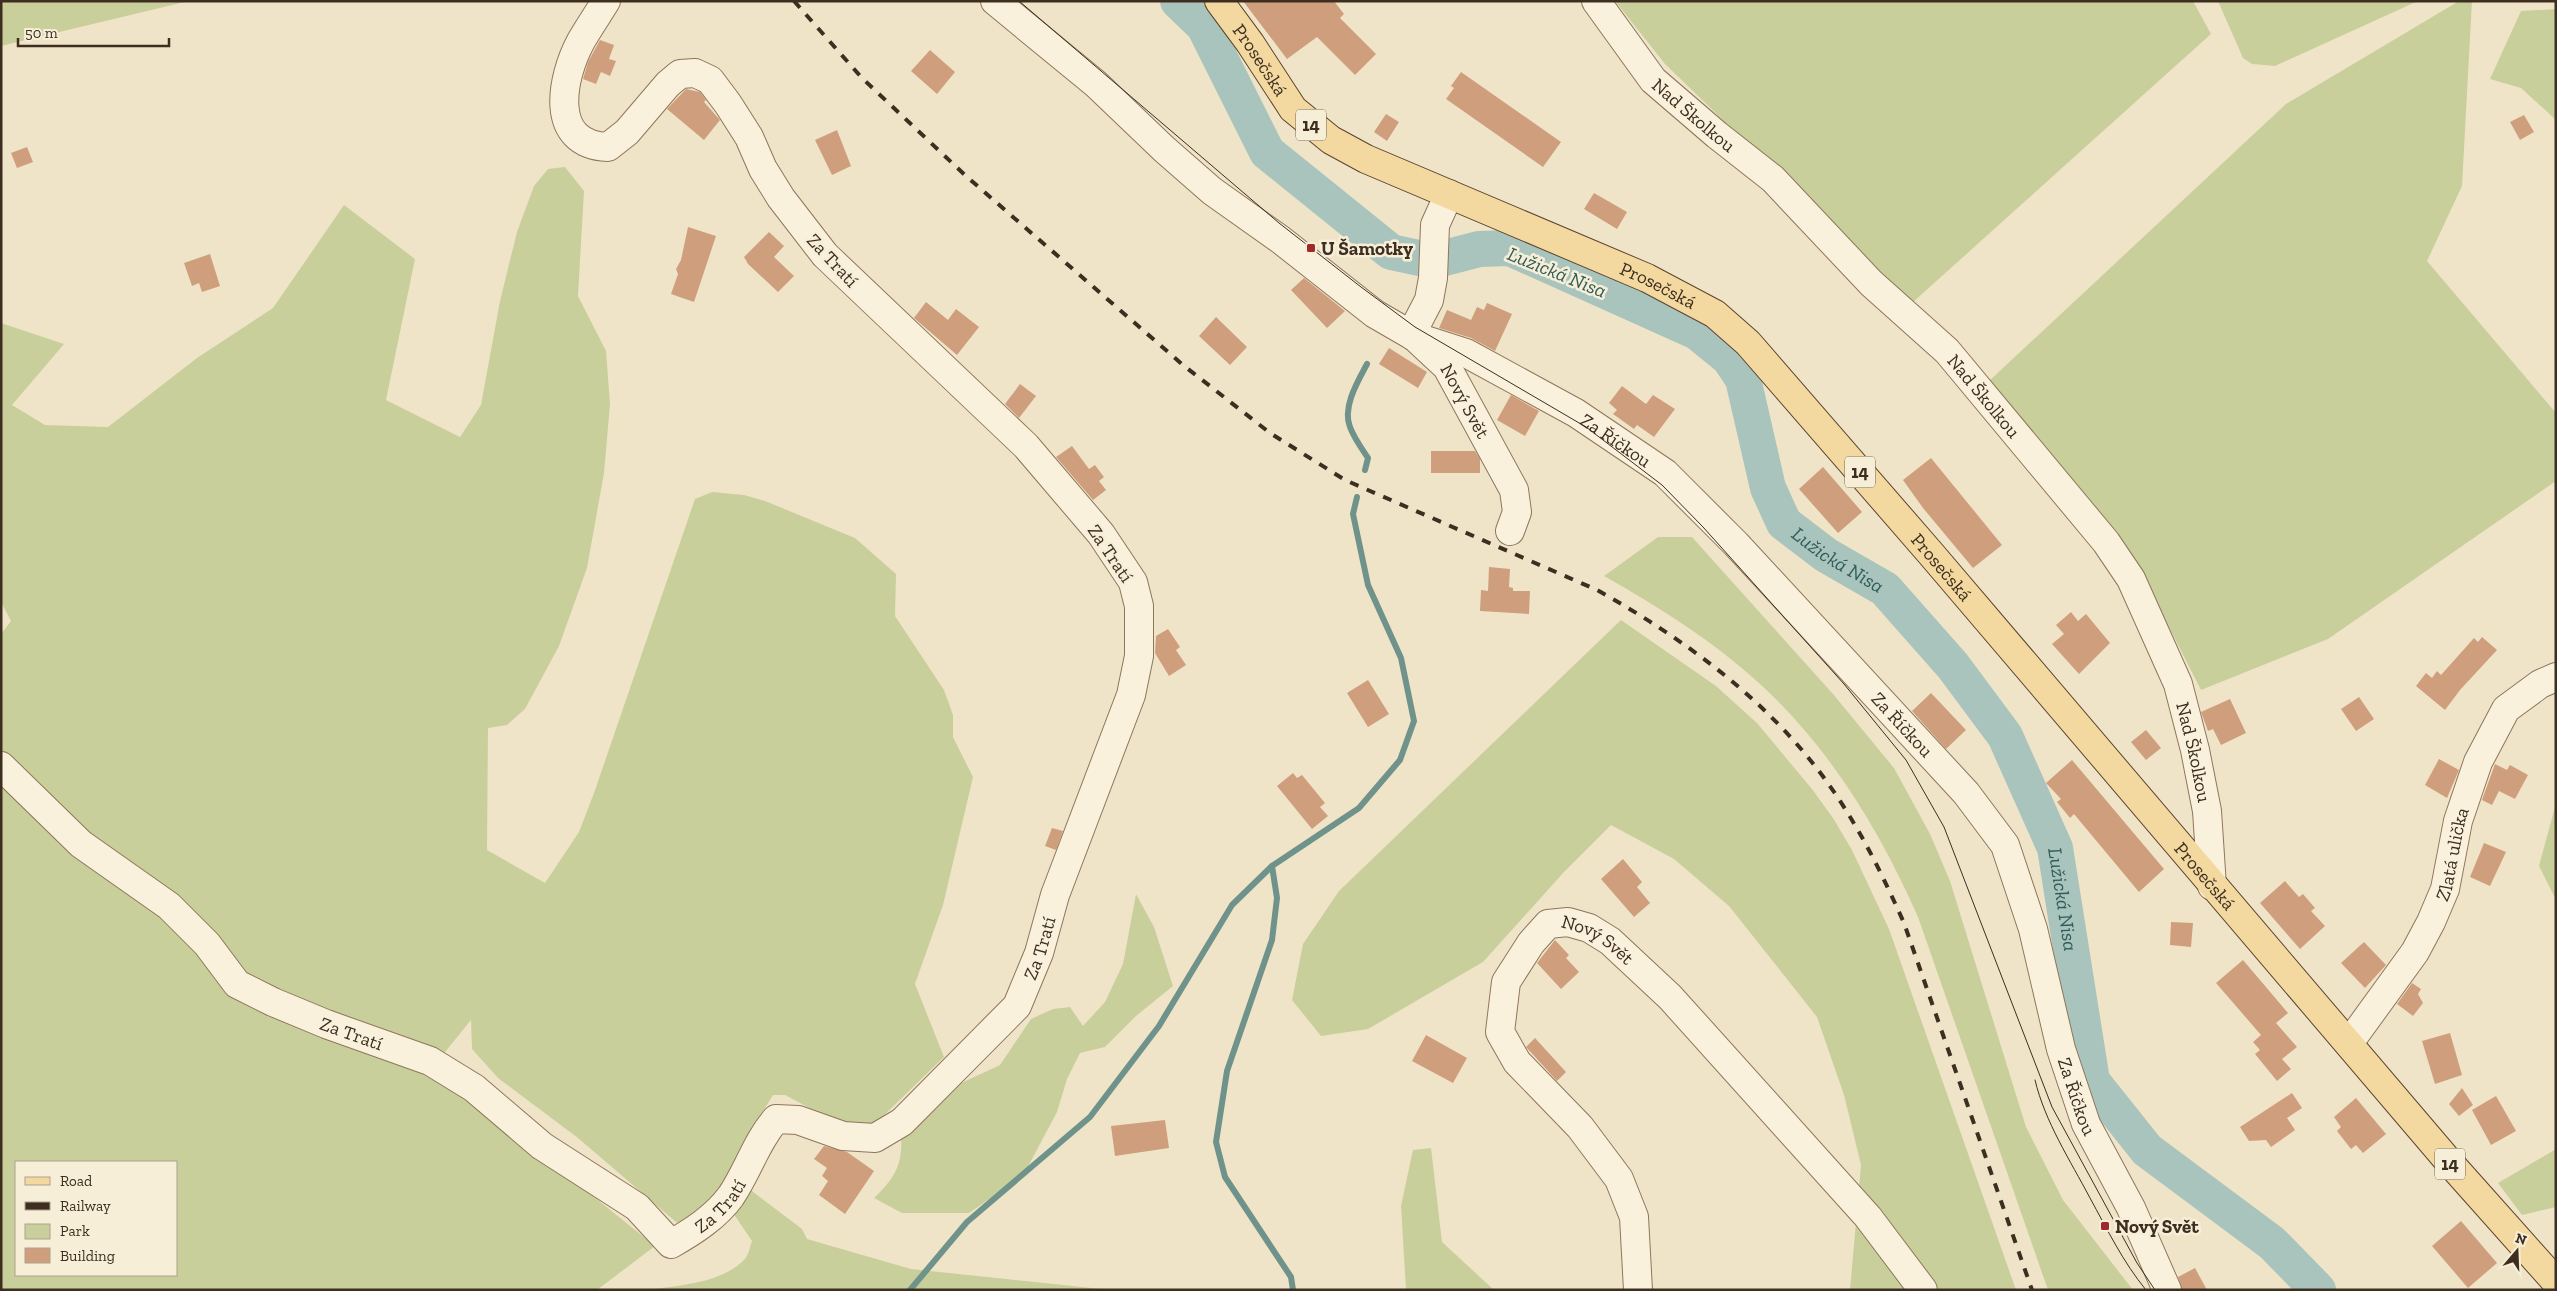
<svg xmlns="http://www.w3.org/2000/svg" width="2557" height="1291" font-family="'Zilla Slab',serif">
  <rect width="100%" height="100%" fill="#f0e4c8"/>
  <g fill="#c9cf9b" fill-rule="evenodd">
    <path d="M1 1H189L1 46Z"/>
    <path d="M1615 1H2193L2211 34 1912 303 1665 64Z"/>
    <path d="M2218 1H2418L2275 66 2252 64 2243 58Z"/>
    <path d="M2459 1H2472L2462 186 2427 261 2556 413V481L2328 639 2201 690 2151 592 2093 503 1989 381 2286 104Z"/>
    <path d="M2556 9V120L2521 88 2490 79 2521 11Z"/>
    <path d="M565 167 584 191 578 296 606 351 610 404 604 473 587 568 559 646 525 709 507 725 488 728 487 850 545 883 579 832 594 793 695 499 712 492 744 495 765 501 855 538 896 574 895 616 944 690 953 715V737L973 777 943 905 915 984 944 1057 872 1127 851 1130 785 1095H773L759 1118 735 1176 694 1223 676 1222 578 1138 498 1078 472 1049 471 1020 428 1073 455 1085 655 1246 597 1290H1V634L11 621 1 602V323L64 344 12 405 45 425 108 427 197 358 273 308 344 205 415 259 386 400 460 437 481 405 500 301 517 232 534 186 548 169ZM16 1162H176V1275H16Z"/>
    <path d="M1658 537H1692L1833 694 1894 768 1930 834 1950 881 2026 1127 2063 1200 2133 1290H2048L1918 917C1880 831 1830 748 1760 684 1713 641 1659 607 1604 576Z"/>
    <path d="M1621 620 1716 686 1757 723 1812 789 1833 818 1852 850 1889 929 2016 1290H1850L1861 1165 1844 1095 1817 1017 1729 906 1674 859 1611 825 1564 872 1483 962 1368 1029 1321 1036 1292 1000 1303 944 1339 891Z"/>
    <path d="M2556 803V900L2539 866Z"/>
    <path d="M1136 894 1154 927 1173 986 1136 1016 1105 1047 1080 1053 1067 1079 1057 1112 1023 1176 969 1213H902L874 1198C894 1179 903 1165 901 1136L957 1085 1000 1065 1031 1019 1053 1009 1070 1007 1083 1026 1105 1002 1123 964Z"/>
    <path d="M1431 1148 1442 1242 1494 1290H1406L1401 1206 1413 1150Z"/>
    <path d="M2556 1149V1207L2522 1215 2498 1183Z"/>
    <path d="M748 1188 802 1229 807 1239 911 1269 1110 1290H648C679 1285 721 1284 745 1259 749 1254 750 1246 752 1241L733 1213Z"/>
  </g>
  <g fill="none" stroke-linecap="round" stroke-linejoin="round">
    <g stroke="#6f938a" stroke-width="6">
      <path d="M1365 470 1368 458C1362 449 1354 438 1350 427 1342 407 1358 381 1367 364"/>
      <path d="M910 1290 967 1222 1090 1117 1159 1026 1232 905 1272 866"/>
      <path d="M1293 1290 1291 1277 1225 1177 1216 1142 1227 1071 1272 940 1277 898 1272 866 1359 808 1400 760 1414 721 1401 658 1368 585 1353 514 1357 497"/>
    </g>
    <path stroke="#a9c4bc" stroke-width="36" id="s1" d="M1178 1 1204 26 1267 152 1391 252 1433 261 1479 249 1510 248 1697 332 1729 358 1743 379 1768 488 1784 523 1826 555 1885 589 1953 666 2005 736 2055 848 2092 1081 2147 1150 2272 1243 2318 1290"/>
  </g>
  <g fill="#cf9f7d">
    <path d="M1243 1H1334L1344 14 1340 18 1376 54 1355 75 1317 37 1287 59Z"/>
    <path d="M600 40 614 45 609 59 616 61 610 76 601 72 596 84 583 79 588 62Z"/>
    <path d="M930 50 955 72 937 94 911 71Z"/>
    <path d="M1461 72 1561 142 1543 167 1446 99 1454 88 1451 86Z"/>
    <path d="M686 89 700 92 706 100 704 102 720 120 704 140 667 109Z"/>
    <path d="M1386 114 1399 122 1387 141 1374 132Z"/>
    <path d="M2524 115 2534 132 2520 140 2510 122Z"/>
    <path d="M837 130 851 166 832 175 815 140Z"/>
    <path d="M27 147 33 162 17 168 11 153Z"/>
    <path d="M1594 193 1627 212 1617 229 1584 209Z"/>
    <path d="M688 227 716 236 694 302 671 294 678 274 676 269 681 260Z"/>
    <path d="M769 232 784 246 774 257 794 276 778 292 748 264 744 257Z"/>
    <path d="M210 254 220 286 202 292 199 283 192 286 184 263Z"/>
    <path d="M1304 278 1345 311 1327 328 1291 290Z"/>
    <path d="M926 302 948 320 956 309 979 327 957 355 914 318Z"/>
    <path d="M1487 303 1512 314 1495 351 1471 338 1439 328 1447 310 1471 320 1477 307 1484 310Z"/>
    <path d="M1216 317 1247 347 1230 365 1199 336Z"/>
    <path d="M1389 348 1427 372 1418 388 1379 364Z"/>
    <path d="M1020 384 1036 396 1019 418 1005 404Z"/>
    <path d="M1622 386 1646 404 1653 395 1675 409 1654 437 1637 425 1634 429 1613 414 1617 410 1609 403Z"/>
    <path d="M1511 395 1539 411 1525 436 1497 420Z"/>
    <path d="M1072 446 1089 469 1095 465 1104 477 1099 481 1106 490 1093 500 1056 457Z"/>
    <path d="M1431 451H1475L1480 459V473H1431Z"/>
    <path d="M1931 458 2002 545 1973 568 1923 508 1903 480Z"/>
    <path d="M1823 467 1862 512 1838 533 1799 489Z"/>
    <path d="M1489 567 1510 569 1509 587 1513 588V591H1530L1529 614 1480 611 1481 590 1488 591Z"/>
    <path d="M2071 612 2078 621 2086 614 2110 643 2079 674 2052 644 2064 634 2056 625Z"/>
    <path d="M1168 629 1180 647 1176 650 1186 665 1169 676 1155 653 1156 636Z"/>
    <path d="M2482 637 2497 650 2460 690 2445 710 2416 686 2426 673 2432 678 2437 671 2441 675 2474 638 2478 642Z"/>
    <path d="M1368 680 1389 714 1368 727 1347 693Z"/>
    <path d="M1931 693 1966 730 1946 749 1912 711Z"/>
    <path d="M2359 697 2374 719 2356 731 2341 709Z"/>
    <path d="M2230 699 2246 733 2221 745 2213 729 2208 731 2201 712Z"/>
    <path d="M2146 730 2161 748 2146 760 2131 742Z"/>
    <path d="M2439 759 2459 770 2447 798 2425 785Z"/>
    <path d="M2072 760 2164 869 2139 892 2074 814 2070 818 2057 802 2061 799 2046 783Z"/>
    <path d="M2495 764 2507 770 2510 765 2528 775 2515 799 2499 791 2492 805 2482 800Z"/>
    <path d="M1293 773 1297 778 1302 775 1325 803 1320 807 1328 816 1312 829 1277 786Z"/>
    <path d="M1052 828 1063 831 1056 850 1045 846Z"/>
    <path d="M2484 843 2506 852 2490 886 2470 877Z"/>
    <path d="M1623 859 1642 882 1637 887 1650 903 1634 917 1601 879Z"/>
    <path d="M2285 881 2299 897 2303 894 2315 908 2311 911 2325 926 2300 949 2260 903Z"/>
    <path d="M2171 922 2193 923 2191 947 2170 945Z"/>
    <path d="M1555 940 1569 955 1566 958 1579 972 1561 989 1537 963Z"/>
    <path d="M2364 942 2386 965 2365 988 2341 963Z"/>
    <path d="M2243 960 2288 1013 2276 1023 2297 1047 2282 1059 2291 1069 2277 1081 2255 1054 2260 1050 2253 1042 2261 1035 2216 983Z"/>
    <path d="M2412 983 2421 989 2418 994 2423 1003 2413 1016 2397 1004Z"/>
    <path d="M2450 1033 2462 1075 2435 1084 2422 1041Z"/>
    <path d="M1426 1035 1467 1058 1453 1083 1412 1061Z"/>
    <path d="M1535 1038 1566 1072 1557 1081 1526 1047Z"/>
    <path d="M2462 1088 2473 1105 2459 1116 2449 1104Z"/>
    <path d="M2292 1093 2302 1108 2287 1118 2295 1130 2271 1147 2266 1140 2249 1141 2240 1127Z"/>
    <path d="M2496 1096 2516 1131 2491 1145 2472 1110Z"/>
    <path d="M2356 1098 2386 1134 2363 1153 2356 1145 2351 1149 2337 1131 2341 1127 2334 1117Z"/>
    <path d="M1165 1120 1169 1148 1115 1156 1111 1126Z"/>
    <path d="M824 1146 847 1152 874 1171 845 1214 819 1195 828 1181 822 1176 827 1168 814 1159Z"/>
    <path d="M2461 1221 2497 1263 2468 1288 2432 1246Z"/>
    <path d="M2195 1268 2207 1290H2182L2178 1277Z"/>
  </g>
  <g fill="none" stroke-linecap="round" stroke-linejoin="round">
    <g stroke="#8d765c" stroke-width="30">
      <g id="minor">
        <path id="s2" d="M995 1 1096 84 1164 149 1212 191 1281 240 1375 314 1413 336 1466 353 1576 413 1665 473 1736 544 1966 793 2005 845 2033 929 2061 1049 2086 1124 2131 1208 2167 1290"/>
        <path id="s3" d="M1596 1 1653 80 1717 135 1773 179 1871 283 1947 351 2106 542 2131 579 2178 684 2195 750 2207 811 2212 886"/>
        <path d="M1413 336 1415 327 1429 300 1433 278 1435 225 1449 194"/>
        <path id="s4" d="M1418 340 1447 367 1514 490 1517 512 1510 531"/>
        <path id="s5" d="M1 766 81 844 169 906 207 944 237 984 273 1002 326 1024 430 1061 474 1088 542 1146 637 1207 671 1244C692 1232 716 1217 731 1196 748 1171 756 1142 776 1119L798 1120 843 1136 875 1138 902 1122 1017 1006 1039 953 1055 895 1131 695 1139 656V606L1133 582 1101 534 1026 446 825 255 781 198 763 169 749 137 728 104 710 80 695 73 680 74 668 84 627 132 608 147C548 145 561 78 581 41 589 27 598 14 606 1"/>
        <path id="s6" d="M2349 1043 2415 952 2431 922 2445 889 2458 821 2478 762 2506 709 2540 684 2556 677"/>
        <path id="s7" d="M1638 1290 1634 1217 1619 1179 1580 1127 1517 1062 1500 1032 1506 982 1531 943 1548 924 1568 922 1589 928 1610 941 1670 997 1868 1217 1923 1290"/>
      </g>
    </g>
    <g stroke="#5b4430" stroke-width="30">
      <g id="major">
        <path id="s8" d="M1219 1 1250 43 1293 109 1331 140 1366 159 1647 278 1715 314 1748 343 1932 555 2450 1163 2556 1282"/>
      </g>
    </g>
    <use href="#minor" stroke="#faf1dc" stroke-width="28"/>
    <use href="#major" stroke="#f3d9a0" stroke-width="28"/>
    <g stroke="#3d2e20" stroke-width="1">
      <path d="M1019 1 1279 223 1361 287 1415 327 1586 427 1662 485 1703 527 1844 684 1906 760 1944 827 2052 1107 2137 1263 2155 1290"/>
      <path d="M2035 1080C2045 1122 2070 1160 2090 1198 2107 1229 2123 1262 2146 1290"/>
    </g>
    <path stroke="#3d2e20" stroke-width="4" stroke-dasharray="9 9" stroke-linecap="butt" d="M794 1 862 78 966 176 1183 365 1270 433 1345 480 1597 590C1695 645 1787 714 1847 812 1869 847 1887 885 1904 923L2032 1290"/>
  </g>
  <g fill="#9e2a2b" stroke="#f7eed8" stroke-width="2">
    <rect x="1306" y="243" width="10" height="10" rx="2.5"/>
    <rect x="2100" y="1221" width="10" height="10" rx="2.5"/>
  </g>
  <g text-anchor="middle" stroke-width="5" stroke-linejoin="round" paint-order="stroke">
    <g fill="#f7eed8" stroke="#756857" stroke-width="1">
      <rect x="1296" y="109.5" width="30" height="31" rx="4"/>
      <rect x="1845" y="456.5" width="30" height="31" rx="4"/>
      <rect x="2435" y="1148.5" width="30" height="31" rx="4"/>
    </g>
    <g font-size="18" font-weight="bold" fill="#3d2e20">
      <text x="1311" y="131">14</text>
      <text x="1860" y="478">14</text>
      <text x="2450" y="1170">14</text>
    </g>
    <g font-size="19" fill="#3d2e20" stroke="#f7eed8">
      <text dy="7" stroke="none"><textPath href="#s8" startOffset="72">Prosečská</textPath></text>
      <text dy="7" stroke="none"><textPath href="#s3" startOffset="151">Nad Školkou</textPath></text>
      <text transform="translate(833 260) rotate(47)" y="7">Za Tratí</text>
      <text dy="7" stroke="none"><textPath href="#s8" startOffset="538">Prosečská</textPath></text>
      <text dy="7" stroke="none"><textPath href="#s3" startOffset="556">Nad Školkou</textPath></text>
      <text dy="7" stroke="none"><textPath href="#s4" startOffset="78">Nový Svět</textPath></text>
      <text dy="7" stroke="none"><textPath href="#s2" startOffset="766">Za Říčkou</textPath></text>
      <text transform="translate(1111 553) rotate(56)" y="7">Za Tratí</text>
      <text dy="7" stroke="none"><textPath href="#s8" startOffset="942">Prosečská</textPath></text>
      <text dy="7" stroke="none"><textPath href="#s2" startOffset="1171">Za Říčkou</textPath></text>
      <text dy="7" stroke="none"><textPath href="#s3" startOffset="976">Nad Školkou</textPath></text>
      <text dy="7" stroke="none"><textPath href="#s6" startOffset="218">Zlatá ulička</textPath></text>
      <text dy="7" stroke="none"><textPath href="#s8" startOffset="1348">Prosečská</textPath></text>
      <text dy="7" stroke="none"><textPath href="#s7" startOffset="481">Nový Svět</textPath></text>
      <text dy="7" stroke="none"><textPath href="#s5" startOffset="1361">Za Tratí</textPath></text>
      <text dy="7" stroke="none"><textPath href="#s5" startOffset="448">Za Tratí</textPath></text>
      <text dy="7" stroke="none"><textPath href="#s2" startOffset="1591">Za Říčkou</textPath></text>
      <text dy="7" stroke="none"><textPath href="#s5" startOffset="898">Za Tratí</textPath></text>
    </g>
    <g font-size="19" font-weight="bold" fill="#3d2e20" stroke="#f7eed8" text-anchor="start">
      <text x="1321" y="255">U Šamotky</text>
      <text x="2115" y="1233">Nový Svět</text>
    </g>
    <g font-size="20" font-style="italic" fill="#2f5d5a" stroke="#f7eed8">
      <text transform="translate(1557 272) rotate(22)" y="7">Lužická Nisa</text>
      <text dy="7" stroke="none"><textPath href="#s1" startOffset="945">Lužická Nisa</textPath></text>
      <text dy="7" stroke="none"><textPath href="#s1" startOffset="1365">Lužická Nisa</textPath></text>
    </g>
  </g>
  <rect width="2557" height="1291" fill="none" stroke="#3d2e20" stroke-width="5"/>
  <rect x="15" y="1161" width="162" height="115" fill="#f7eed8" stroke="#ada18e"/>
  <rect x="25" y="1177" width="25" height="8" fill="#f3d9a0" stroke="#ada18e"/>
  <text x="60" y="1186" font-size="15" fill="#3d2e20">Road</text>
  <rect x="25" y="1202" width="25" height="8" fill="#3d2e20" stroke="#ada18e"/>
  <text x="60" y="1211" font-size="15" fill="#3d2e20">Railway</text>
  <rect x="25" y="1224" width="25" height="15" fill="#c9cf9b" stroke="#ada18e"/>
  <text x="60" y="1236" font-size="15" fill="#3d2e20">Park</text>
  <rect x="25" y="1248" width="25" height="15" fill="#cf9f7d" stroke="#ada18e"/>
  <text x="60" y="1261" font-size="15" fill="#3d2e20">Building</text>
  <g transform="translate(2517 1251) rotate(19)" stroke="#f7eed8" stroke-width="4" paint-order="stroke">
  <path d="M0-4L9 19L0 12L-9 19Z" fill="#3d2e20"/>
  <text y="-8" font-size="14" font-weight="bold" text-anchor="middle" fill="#3d2e20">N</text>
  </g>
  <path d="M18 38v8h151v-8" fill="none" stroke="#3d2e20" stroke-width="2.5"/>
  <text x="25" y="38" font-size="15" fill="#3d2e20" stroke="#f7eed8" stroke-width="4" paint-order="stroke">50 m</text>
</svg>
